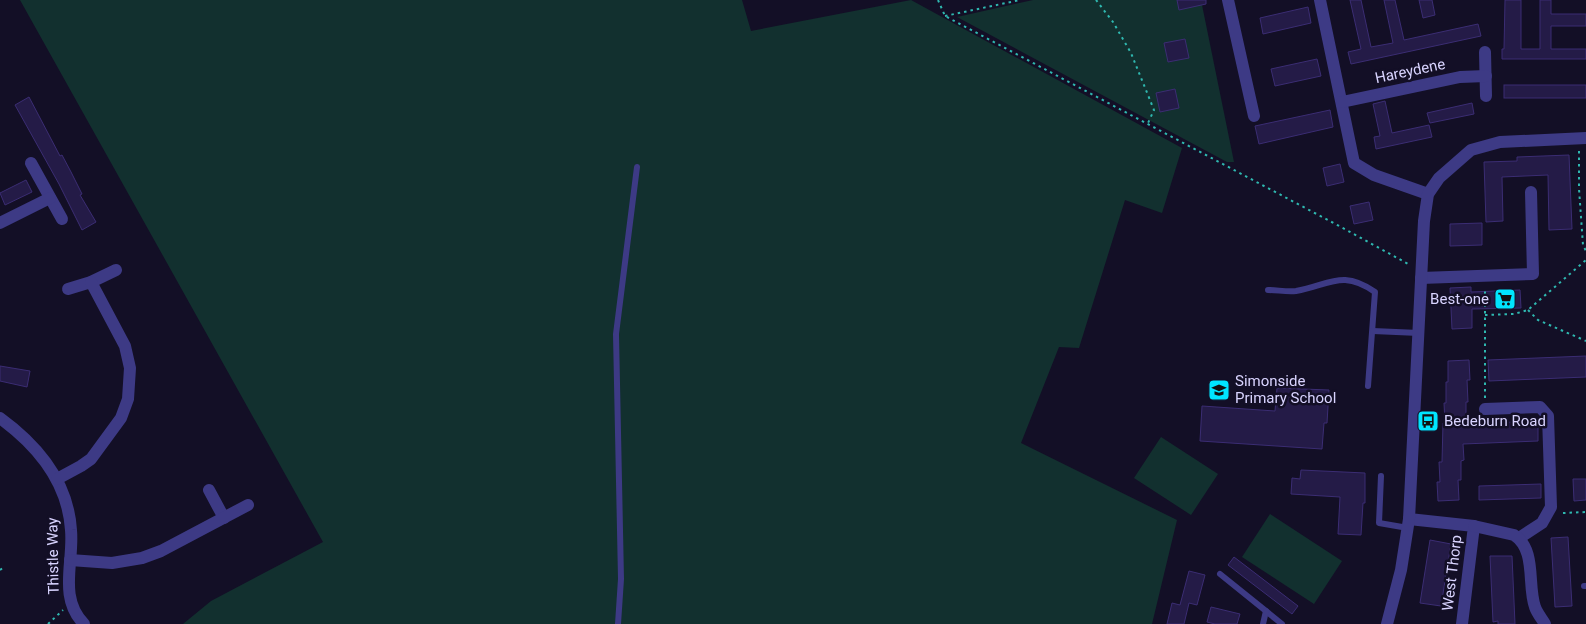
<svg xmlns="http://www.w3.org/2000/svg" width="1586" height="624" font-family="Roboto,sans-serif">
  <rect width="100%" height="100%" fill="#130f26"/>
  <g fill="#12302f">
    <path d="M20 0H742L751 31 911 0 1182 148 1162 213 1125 200 1079 348 1059 347 1021 443 1177 520 1152 624H183L211 601 323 542Z"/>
    <path d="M1033 0H1201L1234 162H1227L957 17Z"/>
    <path d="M1161 437 1218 474 1191 515 1134 478Z"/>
    <path d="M1270 514 1342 561 1314 604 1242 557Z"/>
  </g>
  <g fill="#241b47" stroke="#3b2d73">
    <path d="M1177 0H1206V4L1179 10Z"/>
    <path d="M1350 0H1361L1371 47 1393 43 1384 0H1395L1404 40 1478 24 1481 36 1351 64 1348 52 1361 49Z"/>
    <path d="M1419 0H1432L1435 15 1423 18Z"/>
    <path d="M1505 0H1521V49H1540V0H1551V14H1586V26H1551V49H1586V59H1502V49H1504Z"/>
    <path d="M1308 7 1311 23 1263 34 1260 18Z"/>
    <path d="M1185 39 1189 58 1168 62 1164 43Z"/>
    <path d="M1317 59 1321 76 1275 86 1271 69Z"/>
    <rect x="1504" y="85" width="82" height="13"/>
    <path d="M1175 89 1179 108 1160 112 1156 93Z"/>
    <path d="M29 97 60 156 62 155 71 172 82 194 80 195 96 222 82 230 59 184 15 105Z"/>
    <path d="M1385 101 1392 133 1429 125 1432 137 1376 149 1374 137 1380 136 1373 104Z"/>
    <path d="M1472 103 1474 114 1430 123 1427 113Z"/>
    <path d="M1330 110 1333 127 1259 144 1255 126Z"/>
    <path d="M1569 155 1572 229 1549 230 1548 175 1502 177 1503 221 1486 222 1484 162 1517 161V157Z"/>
    <path d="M1340 164 1344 182 1327 186 1323 168Z"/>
    <path d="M26 180 32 192 5 205 0 193Z"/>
    <path d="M1369 202 1373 220 1354 224 1350 206Z"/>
    <path d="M1482 223V245L1450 246V224Z"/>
    <path d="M1471 287V292L1520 290 1521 308 1472 309V328L1452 329 1450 288Z"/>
    <path d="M1586 356V377L1489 381 1488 360Z"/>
    <path d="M1469 360 1470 380H1467L1468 402H1466V424L1538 421V441L1463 444 1464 460 1461 461V480H1458L1459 500 1438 501 1437 482H1440L1439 462H1442L1443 423H1445L1444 403H1446V382H1448V361Z"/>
    <path d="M0 366 30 371 27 387 0 381Z"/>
    <path d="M1277 388 1329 390 1327 423H1324L1322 449 1200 441 1202 406 1275 411Z"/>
    <path d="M1301 470 1365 473V503H1363L1361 535 1338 534 1340 497 1291 494 1292 478 1300 479Z"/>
    <path d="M1573 479H1586V500L1574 501Z"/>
    <path d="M1541 484V498L1479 500V486Z"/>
    <path d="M1568 537 1572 606 1555 607 1551 538Z"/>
    <path d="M1430 540 1451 544 1441 606 1420 603Z"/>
    <path d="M1490 556H1512L1515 624H1498V621L1493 622Z"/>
    <path d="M1234 557 1298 606 1292 614 1228 565Z"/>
    <path d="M1189 571 1205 575 1197 605 1189 603 1184 624H1167L1172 603 1180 605Z"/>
    <path d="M1211 607 1240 614 1237 624H1215L1207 622Z"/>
  </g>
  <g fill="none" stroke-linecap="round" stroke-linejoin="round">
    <g stroke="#2fb8b0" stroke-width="2" stroke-dasharray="2.5 4" stroke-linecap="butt">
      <path d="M938 0 945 16 1341 227 1410 265"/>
      <path d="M1096 0 1113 22 1131 53 1154 110 1148 123"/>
      <path d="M945 16 1020 0"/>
      <path d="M1579 151V189L1583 245 1586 251"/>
      <path d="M1528 310 1538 320 1586 341"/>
      <path d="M1485 315 1514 314 1528 310 1586 260"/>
      <path d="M1485 398V288"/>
      <path d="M1563 513 1586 512"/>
      <path d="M0 570 4 567"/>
      <path d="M48 624 63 610"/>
    </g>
    <g stroke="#3d3a85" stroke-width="6">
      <path d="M1268 290C1277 290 1287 292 1296 291 1330 285 1342 269 1375 292L1368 386"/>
      <path d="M1373 331 1419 333"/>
      <path d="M1381 476 1379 523 1408 528"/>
      <path d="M1220 574 1282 624"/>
      <path d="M1584 586H1586"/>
      <path d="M618 624 621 579 616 334 637 167"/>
      <path d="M1263 624 1266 611"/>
    </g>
    <g stroke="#3d3a85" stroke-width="12">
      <path d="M1228 0 1254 116"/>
      <path d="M1320 0 1354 163 1374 175 1428 194"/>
      <path d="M1485 52 1486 96"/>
      <path d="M1342 102 1460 77 1486 76"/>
      <path d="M31 163 62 219"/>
      <path d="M0 223 50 198"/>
      <path d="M1421 278 1533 274 1531 192"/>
      <path d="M68 289 91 282 116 270"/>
      <path d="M1485 409 1540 407 1548 416 1551 507 1542 523 1519 538"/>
      <path d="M0 418C37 445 68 482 71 530 74 563 58 597 84 624"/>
      <path d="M57 479 81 466 91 459 121 418 128 399 130 368 125 346 91 282"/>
      <path d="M209 490 224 518"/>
      <path d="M1409 519 1474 526 1462 624"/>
      <path d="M1474 526 1514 535C1537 550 1527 585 1535 607 1537 613 1542 619 1545 624"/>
      <path d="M70 560 112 563 142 558 161 551 248 505"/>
      <path d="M1387 624 1401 570 1409 519 1424 221 1428 194 1439 178 1471 150 1500 142 1586 138"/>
    </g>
  </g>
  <defs>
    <g id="supermarket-square" transform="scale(1.125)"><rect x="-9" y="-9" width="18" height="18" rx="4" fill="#00e5ff" stroke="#130f26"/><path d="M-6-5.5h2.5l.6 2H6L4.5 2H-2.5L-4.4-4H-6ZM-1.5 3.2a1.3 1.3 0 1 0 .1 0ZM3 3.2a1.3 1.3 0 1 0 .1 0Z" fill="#111"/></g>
    <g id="school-square" transform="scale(1.125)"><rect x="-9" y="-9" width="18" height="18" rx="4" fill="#00e5ff" stroke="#130f26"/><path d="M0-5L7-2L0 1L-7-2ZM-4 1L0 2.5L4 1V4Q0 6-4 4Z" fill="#111"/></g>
    <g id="bus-square" transform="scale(1.125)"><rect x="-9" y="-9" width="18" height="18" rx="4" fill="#00e5ff" stroke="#130f26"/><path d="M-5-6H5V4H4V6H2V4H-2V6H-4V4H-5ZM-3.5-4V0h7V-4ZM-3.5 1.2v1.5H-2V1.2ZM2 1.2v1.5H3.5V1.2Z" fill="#111"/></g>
  </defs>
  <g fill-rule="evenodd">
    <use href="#supermarket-square" x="1505" y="299"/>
    <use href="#school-square" x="1219" y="390"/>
    <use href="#bus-square" x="1428" y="421"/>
  </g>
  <g text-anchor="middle" stroke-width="5" stroke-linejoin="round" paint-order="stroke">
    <g font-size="15" fill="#d9d4ff" stroke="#130f26">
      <text transform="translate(1410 71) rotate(-12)" y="5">Hareydene</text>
      <text transform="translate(53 556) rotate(-91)" y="5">Thistle Way</text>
      <text transform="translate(1452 573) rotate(-83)" y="5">West Thorp</text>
    </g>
    <g font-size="15" fill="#d9d4ff" stroke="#130f26" text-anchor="start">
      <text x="1489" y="304" text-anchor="end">Best-one</text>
      <text x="1235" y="386">Simonside<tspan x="1235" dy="17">Primary School</tspan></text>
      <text x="1444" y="426">Bedeburn Road</text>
    </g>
  </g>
</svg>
